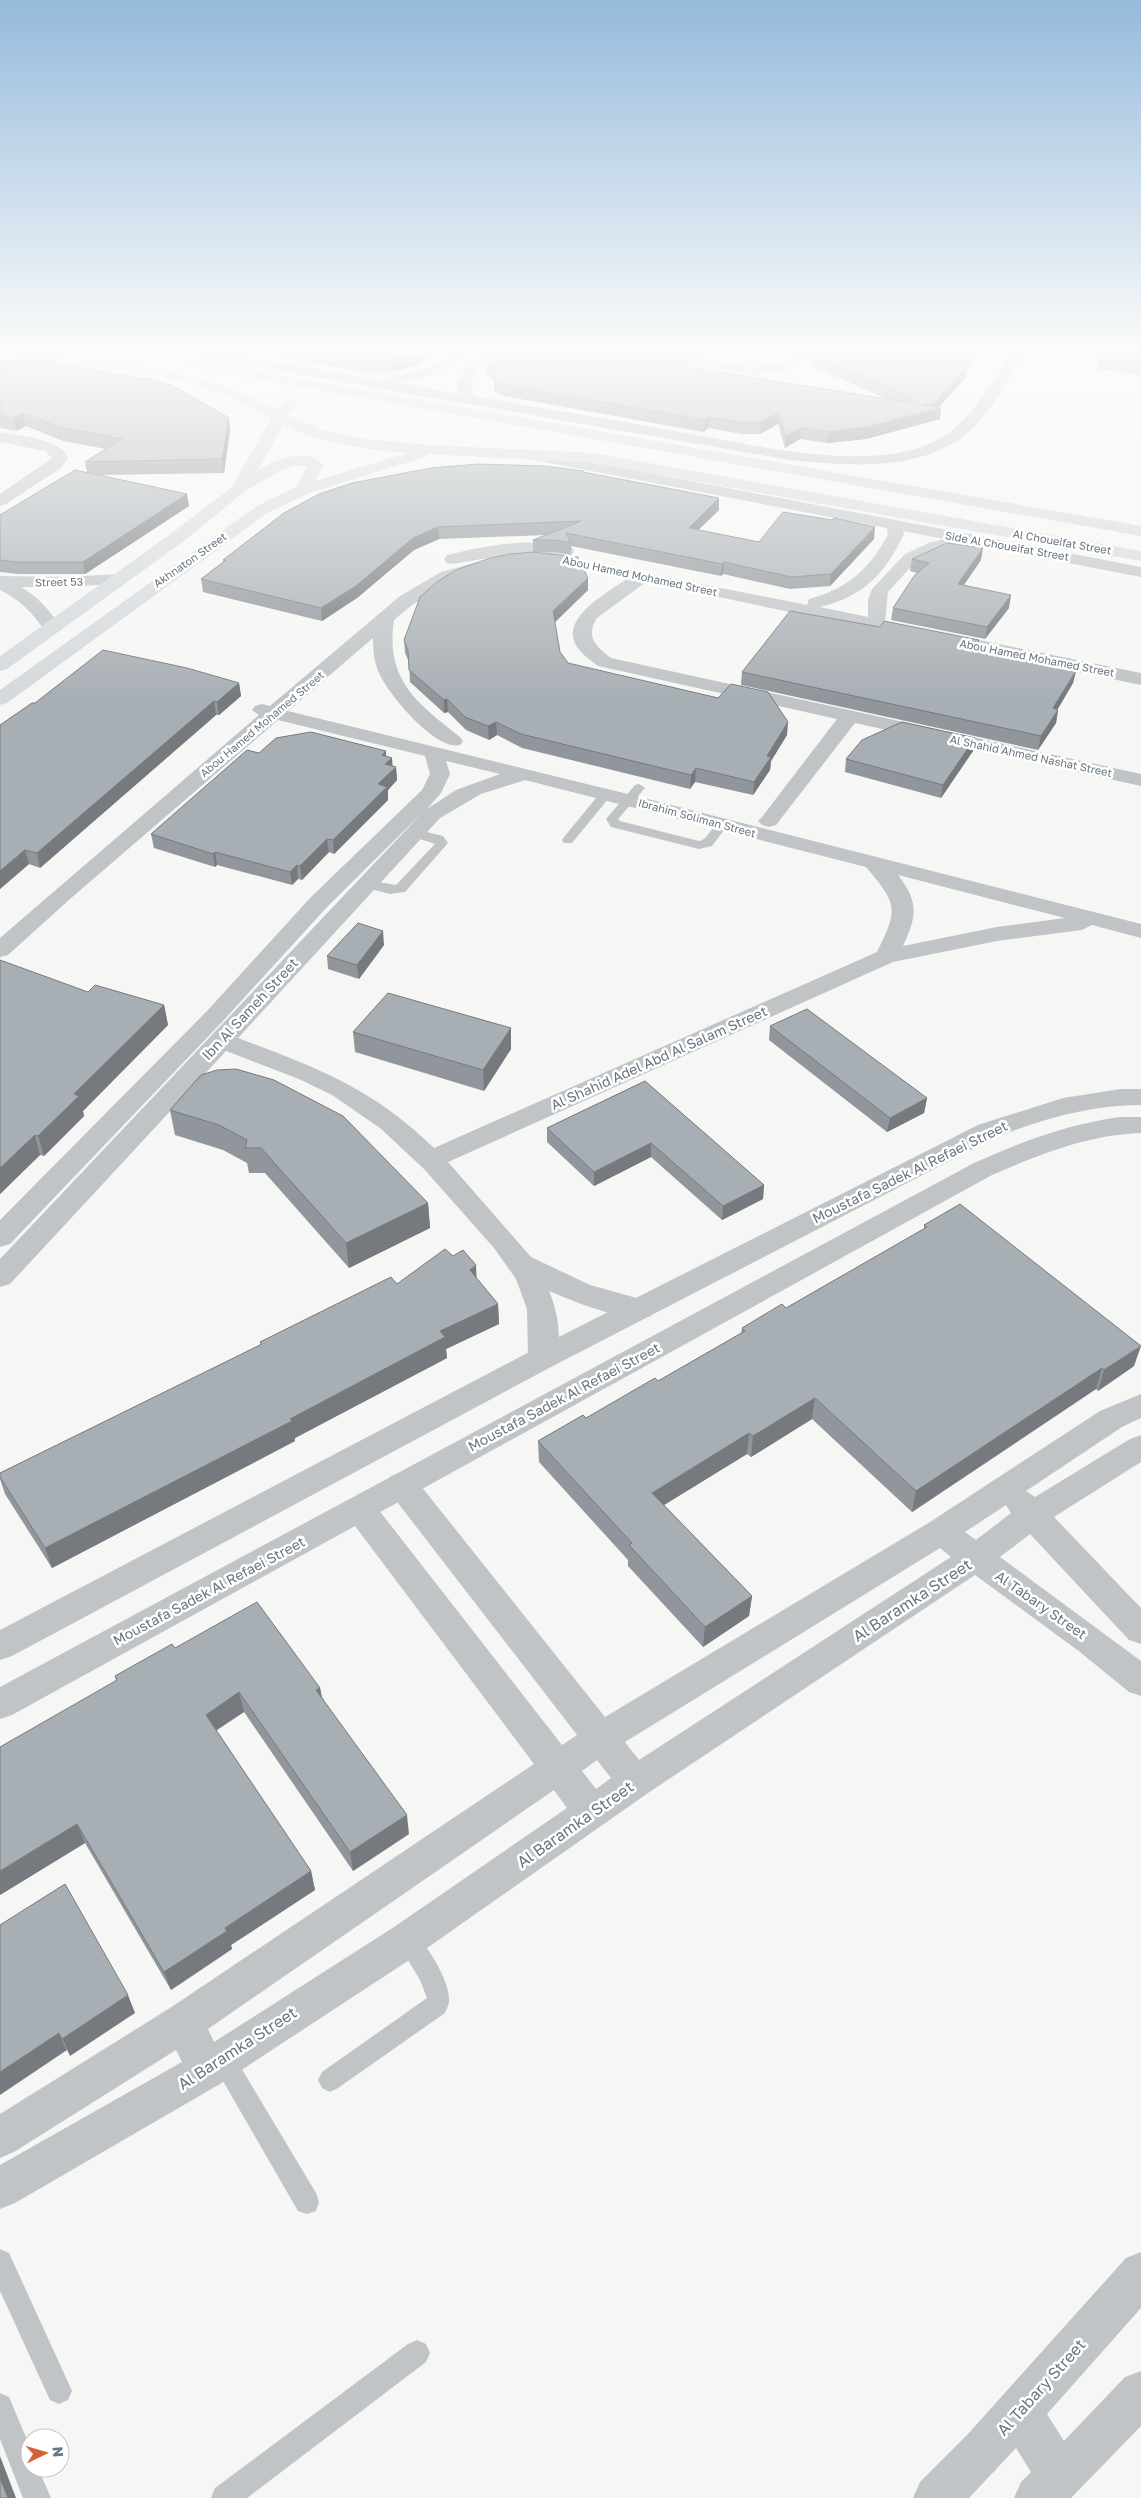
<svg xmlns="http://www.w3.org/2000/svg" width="1141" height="2498" font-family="'Golos Text',sans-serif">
  <rect width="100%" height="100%" fill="#f6f7f4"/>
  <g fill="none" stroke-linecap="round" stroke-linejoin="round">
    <g fill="#c0c4c7" fill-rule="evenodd">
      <path d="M639 784 645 788 618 819 620 821 699 841C710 839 711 824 722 821L728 825 712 846 699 849 611 827 606 819 635 785Z"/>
      <path d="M605 791 609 792 611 795 609 798 572 843H564L562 840 564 837 601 792Z"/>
      <path d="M415 829 443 836 448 843 405 892 390 894 362 887 361 884 362 881 367 880 396 885 435 844 411 836 409 833Z"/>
      <path d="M407 1929C423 1935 449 1980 449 1998 450 2003 447 2008 445 2013L338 2088 330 2092 322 2088 318 2080 322 2072 427 1998 420 1980 396 1940 399 1932Z"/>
      <path d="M223 2047 231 2051 316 2193 319 2202 316 2211 307 2214 298 2211 215 2067 211 2059 215 2051Z"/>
      <path d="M0 2249 9 2253 68 2382 72 2391 68 2400 59 2404 50 2400 0 2291Z"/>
      <path d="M417 2340 426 2344 430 2353 426 2362 247 2498H211L215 2488 408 2344Z"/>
      <path d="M0 2393 9 2397 30 2447V2468H38L51 2498H23L0 2439Z"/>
    </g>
    <g fill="#c0c4c7" fill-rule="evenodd">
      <path d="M183 350H205L385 381 387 378 430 367 459 350H476L440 373 400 383 459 394 456 384C467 364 479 350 503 350L477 372 470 384 474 396C541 408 608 419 675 431 745 443 863 473 929 444 969 427 990 384 1013 350H1027C1011 374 997 402 978 423 930 474 853 466 790 460L209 359 185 353Z"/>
      <path d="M614 350H646L754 367 786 362 803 350H819L795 369 754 375 621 354Z"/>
      <path d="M60 353 65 354 67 357 65 360 0 367V359Z"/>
      <path d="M0 432C19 436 61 438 68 458L61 468 6 504 0 506V494L52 458 45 451 0 442Z"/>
      <path d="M894 520 900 521 904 534C884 575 864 596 820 607L868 617V600L872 589 905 554 931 542 969 534 975 535 977 539 975 543 934 552 909 569 888 592 885 621 1141 673V685L646 582 597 618C585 637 596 646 611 658L1141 774V786L855 723 776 825 769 827 762 825 758 821 762 817 837 719 598 666C589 659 575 650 573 637 569 613 611 590 628 578L539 562 536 558 543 553 510 554 453 564 447 563 444 559 447 555C487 545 532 537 572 547L574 551 572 555 549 554 807 605 809 599C847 589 870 569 888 534L886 525 888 521Z"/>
      <path d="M478 562 484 563 487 567 484 571C447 581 423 595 394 620 385 680 417 703 460 737L463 741 460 745C436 751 390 696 380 675 374 663 373 651 373 638L288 711 636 796 1141 924V938L1092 925 1082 930 997 941 893 962 448 1162 531 1257 590 1285 651 1302 655 1309 651 1316C627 1324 573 1301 549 1291 558 1311 564 1346 553 1366L543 1369 533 1366 528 1358 527 1309 516 1279 494 1248 424 1169 380 1128 332 1095 299 1079 226 1051 10 1284 0 1287V1259L422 813 327 907 223 1021 10 1244 0 1247V1220L207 1011 311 897 422 790 430 774 425 756 278 720 70 899 8 955 0 957V938L259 715 252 710 255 706 262 704 270 706 400 596 441 572ZM446 761 500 774 456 790 427 809 441 793 450 774ZM525 780 866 867C897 904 899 908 877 952L434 1148C371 1087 317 1068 238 1038L440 818 481 794ZM898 875 1065 918 997 927 903 946C917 916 919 902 898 875Z"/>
      <path d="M117 574 123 575 126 579 123 583 68 587H21C38 597 50 610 60 627L57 631H45C32 612 20 600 0 590V576L68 577Z"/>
      <path d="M1141 1394V1418L1122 1427 1026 1491 1035 1497 1130 1439 1141 1435V1462L1054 1517 1141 1608V1644L1129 1640 1030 1534 1000 1557 1141 1661V1696L1129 1692 1080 1652 975 1575 648 1793 420 1953 220 2084 15 2203 0 2209V2165L182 2062 176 2050 14 2152 0 2158V2114L170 2008 534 1764 349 1518 344 1509 349 1500 360 1496 371 1500 562 1745 577 1735 391 1494 386 1485 391 1476 402 1473 413 1476 605 1717 930 1522 1100 1411ZM1006 1505 1011 1513 976 1540 965 1532ZM940 1548 951 1557 639 1760 625 1742ZM597 1760 611 1778 596 1789 582 1771ZM554 1790 567 1808 394 1927 214 2042 208 2029Z"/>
      <path d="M1141 2252V2308L1047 2414 1064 2441 1125 2377 1141 2371V2426L1071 2498H1014L1021 2482 1031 2472 1016 2448 969 2498H913L920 2482 967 2435 1126 2258Z"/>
    </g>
    <g fill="#c0c4c7" fill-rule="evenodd">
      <path d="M524 449 1141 567V577L519 457 516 454Z"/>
      <path d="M1121 1089H1141V1105C1090 1105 1044 1119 996 1137L553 1366 12 1656 0 1660V1630L533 1350 978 1125 1063 1098Z"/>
      <path d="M1120 1117H1141V1133C1087 1135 1041 1154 992 1175L12 1715 0 1719V1687L974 1163C1021 1142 1068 1124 1120 1117Z"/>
    </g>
    <g fill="#d5d9dc" fill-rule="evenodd">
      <path d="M8 350C36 348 64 353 91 357 160 367 216 377 277 410L286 400H296L298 403 288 415 323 430 365 439 430 445 593 453 1141 551V561L593 463 428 454 425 457 309 493 269 512 7 703 0 705V690L257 506 296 487 307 466H294L282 470 245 491 188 538 7 669 0 671V656L176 530 232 487 271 418C250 407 229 395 206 388 144 369 79 364 15 354ZM283 425C322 443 365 450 408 453L315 481 323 465C309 446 274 460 258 470Z"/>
      <path d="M192 360 1141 526V536L187 367 185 364 187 361Z"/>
    </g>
  </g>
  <g fill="#90969b">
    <path d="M252 350H439L417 365 392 372 366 373Z"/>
    <path d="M656 350H704L697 356Z"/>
    <path d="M818 350H985L983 351 967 366 966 377 939 407 940 419 866 439 827 443 800 439 785 448 778 424 760 434H742L708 428 704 432 504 396 494 391V378L487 377V366H686L887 399 812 366 813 355Z"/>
    <path d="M1141 350V375L1097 369 1100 355Z"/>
    <path d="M0 362 230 431 224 473 100 475 189 506 85 574H18L0 572V515L87 472 85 462 106 449 63 441 26 426 16 431 0 428Z"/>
    <path d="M584 472 719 510 698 530 759 542 874 539 830 586 790 589 723 574 721 576 571 546V555L555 552H533V540L546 535 439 539 414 550 357 598 322 621 203 592 201 579 223 562V560Z"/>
    <path d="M912 559 981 560 964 585 1009 608 985 639 891 620 893 608 917 573 910 571Z"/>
    <path d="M588 578V590L555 622 560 652 568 663 787 735 771 761 770 770 753 795 695 782 690 789 522 748 497 735 489 740 466 730 448 712 444 713 410 682 409 662 405 653 404 640Z"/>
    <path d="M880 627 979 640 977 648 1076 671 1073 683 1058 709 1056 723 1038 750 741 685 742 672Z"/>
    <path d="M239 683 241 696 219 715H216L40 868 29 864 0 889V725L35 703Z"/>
    <path d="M975 738 973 751 941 798 845 772 846 759Z"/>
    <path d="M386 751V757L392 758V766L396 767 397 780 388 790V800L334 854 329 852 302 880 298 879 292 885 217 865 215 867 154 848 151 834 259 753Z"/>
    <path d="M384 945 359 979 328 969 327 956Z"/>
    <path d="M88 992 164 1005 168 1025 83 1111 84 1116 44 1156 40 1155 0 1194Z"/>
    <path d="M770 1026 927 1098 924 1113 887 1132 769 1040Z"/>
    <path d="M511 1028V1049L484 1091 355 1052 353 1032Z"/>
    <path d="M201 1075 428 1203 430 1228 349 1268 265 1173H249L247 1163 223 1150 175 1135 170 1110Z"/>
    <path d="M645 1081 764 1185 763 1199 722 1220 651 1157 594 1186 547 1142V1128Z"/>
    <path d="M924 1225 1134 1366 1098 1391 1096 1389 912 1512 812 1419 751 1457 747 1454 664 1505 752 1596 749 1616 703 1647 628 1566V1560L539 1462 538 1441 586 1418 658 1381 741 1333 742 1328 786 1308 924 1229Z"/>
    <path d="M453 1256 476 1265V1278L498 1304 499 1324 446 1349 447 1358 295 1438V1441L52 1568 5 1494 0 1479V1473L261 1345 260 1342 397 1284Z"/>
    <path d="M175 1648 320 1688 322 1697 409 1834 353 1871 244 1712 216 1730 311 1871 315 1890 231 1945 232 1949 171 1990 85 1843 0 1895 116 1680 115 1676Z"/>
  </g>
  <g fill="#767a7e">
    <path d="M421 350H439L417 365 392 372 391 359Z"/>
    <path d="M697 350H704L697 356Z"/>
    <path d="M975 350H985L983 351 967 366 966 377 938 408H941L940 419 866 439 827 443 829 432 923 405Z"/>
    <path d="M686 355V366L676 365Z"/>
    <path d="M23 413 26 426 16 431 13 418Z"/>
    <path d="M779 413 778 424 760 434 761 422Z"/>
    <path d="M709 417 708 428 704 432 705 420Z"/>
    <path d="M229 418 230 431 224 473 222 459Z"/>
    <path d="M801 428 800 439 785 448 786 436Z"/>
    <path d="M187 494 189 506 85 574 83 562Z"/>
    <path d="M719 498V510L688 540 689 528Z"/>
    <path d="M438 527 439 539 414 550 357 598 322 621 321 608 413 538Z"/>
    <path d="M875 527 874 539 830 586 831 574Z"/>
    <path d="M983 548 981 560 956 596 958 584Z"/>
    <path d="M724 562 723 574 721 576 722 564Z"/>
    <path d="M588 578V590L553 624V611Z"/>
    <path d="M1011 595 1009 608 985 639 987 627Z"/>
    <path d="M979 640 976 653 974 648Z"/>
    <path d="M1076 671 1073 683 1050 721 1053 708Z"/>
    <path d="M239 683 241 696 219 715 217 702Z"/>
    <path d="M447 699 448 712 444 713V700Z"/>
    <path d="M214 701 216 715 40 868 37 853Z"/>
    <path d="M1058 710 1056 723 1038 750 1041 736Z"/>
    <path d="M496 722 497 735 489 740 488 726Z"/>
    <path d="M788 722 787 735 771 761 770 770 753 795 754 782 767 756Z"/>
    <path d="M975 738 973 751 941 798 943 785Z"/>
    <path d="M386 751V763L392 758 393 770 396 767 397 780 388 790V800L334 854 333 840 378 784 382 755Z"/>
    <path d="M696 768 695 782 690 789 691 775Z"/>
    <path d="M327 839 329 852 302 880 300 866Z"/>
    <path d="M25 850 29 864 0 889V871Z"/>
    <path d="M215 852 217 865 215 867 213 854Z"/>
    <path d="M297 865 298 879 292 885 290 872Z"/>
    <path d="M383 931 384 945 359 979 357 965Z"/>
    <path d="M164 1005 168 1025 83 1111 84 1116 44 1156 38 1136 74 1094Z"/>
    <path d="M511 1028V1049L484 1091 483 1070Z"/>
    <path d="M927 1098 924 1113 887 1132 890 1118Z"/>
    <path d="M35 1135 40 1155 0 1194V1168Z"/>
    <path d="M651 1143V1157L594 1186V1172Z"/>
    <path d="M764 1185 763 1199 722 1220 723 1206Z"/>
    <path d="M428 1203 430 1228 349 1268 346 1243Z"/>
    <path d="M476 1265 477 1286 470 1270Z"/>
    <path d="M498 1304 499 1324 446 1349 447 1358 295 1438V1441L52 1568 45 1548 290 1419 440 1331Z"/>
    <path d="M1141 1346 1134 1366 1098 1391 1104 1370Z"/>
    <path d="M1102 1368 1096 1389 912 1512 916 1491Z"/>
    <path d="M815 1398 812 1419 751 1457 753 1436Z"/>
    <path d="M749 1433 747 1454 651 1513 652 1493Z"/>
    <path d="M752 1596 749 1616 703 1647 705 1627Z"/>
    <path d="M320 1688 323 1707 316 1690Z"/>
    <path d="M239 1692 244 1712 211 1734 206 1715Z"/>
    <path d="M407 1815 409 1834 353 1871 350 1852Z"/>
    <path d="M77 1824 85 1843 0 1895V1871Z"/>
    <path d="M311 1871 315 1890 231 1945 232 1949 171 1990 164 1972 225 1928Z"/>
    <path d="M128 1995 135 2013 70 2056 62 2039Z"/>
    <path d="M59 2033 67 2050 0 2095V2072Z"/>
    <path d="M0 2456 16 2498H8L0 2478Z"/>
  </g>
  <g fill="#a8afb4" stroke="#767a7e">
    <path d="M310 350H421L416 353 391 359 365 361Z"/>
    <path d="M509 350H650L686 355 676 365 911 403 912 398 813 355 818 350H975L961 363 967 366 935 403 923 405 941 408 867 427 829 432 801 428 786 436 779 413 761 422 743 423 709 417 705 420 504 385 493 380 496 368 487 366Z"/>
    <path d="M1102 350H1141V360L1100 355Z"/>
    <path d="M43 360 137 378H150L173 386 229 418 222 459 85 462 122 439 60 427 23 413 13 418 0 415V362L8 361 39 363Z"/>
    <path d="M478 464 544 466 584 471 583 472 719 498 689 528 759 542 783 512 832 520 834 518 875 527 831 574 791 577 724 562 722 564 566 533 571 543 555 540H533L581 521 438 527 413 538 356 586 321 608 201 579 226 560H223L284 513 319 494 352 483 431 468Z"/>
    <path d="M75 470 187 494 83 562H16L0 560V515Z"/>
    <path d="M947 543 983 548 958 584 1011 595 987 627 893 608 914 576 929 563 912 559Z"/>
    <path d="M533 552 578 557 588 578 553 611 560 652 568 663 714 697 718 698 731 684 768 692 788 722 767 756 771 757 754 782 696 768 691 775 521 734 496 722 488 726 465 717 447 699 444 700 409 670 408 650 404 640 420 597 437 582 456 570 490 558 511 554Z"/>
    <path d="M790 611 880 627 884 621 979 640 974 648 1076 671 1053 708 1058 710 1041 736 742 672Z"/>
    <path d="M103 650 187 668 239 683 217 702 214 701 37 853 25 850 0 871V725L32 703H35Z"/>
    <path d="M902 722 975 738 943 785 846 759 862 740Z"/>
    <path d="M311 732 386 751 382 755 392 758 385 764 396 767 378 784 387 787 333 840 327 839 300 866 297 865 290 872 215 852 213 854 151 834 247 750 259 753 276 738Z"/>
    <path d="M358 923 383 931 357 965 327 956Z"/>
    <path d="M0 960 88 992 95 985 164 1005 74 1094 79 1096 38 1136 35 1135 0 1168Z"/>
    <path d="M388 993 511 1028 483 1070 353 1032Z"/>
    <path d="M807 1009 927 1098 890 1118 770 1026Z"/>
    <path d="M236 1069 274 1080 343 1116 428 1203 346 1243 261 1148H245L247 1140 219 1125 170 1110 201 1075 217 1070Z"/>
    <path d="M645 1081 764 1185 723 1206 651 1143 594 1172 547 1128Z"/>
    <path d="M960 1204 1141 1346 1104 1370 1102 1368 916 1491 815 1398 753 1436 749 1433 652 1493 752 1596 705 1627 629 1545 632 1543 538 1441 583 1415 586 1418 655 1378 658 1381 745 1331 742 1328 782 1304 786 1308 927 1227 924 1225Z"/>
    <path d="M445 1249 453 1256 463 1250 476 1265 470 1270 498 1304 440 1331 445 1337 290 1419 292 1421 45 1548 0 1477V1473L262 1344 260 1342 391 1277 397 1284Z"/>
    <path d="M257 1602 320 1688 316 1690 407 1815 350 1852 239 1692 206 1715 311 1871 225 1928 227 1931 164 1972 77 1824 0 1871V1747L117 1680 115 1676 172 1644 175 1648Z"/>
    <path d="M65 1884 128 1995 62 2039 59 2033 0 2072V1925Z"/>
    <path d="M0 2478 8 2498H0Z"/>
  </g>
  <linearGradient id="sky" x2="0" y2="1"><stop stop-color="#96badc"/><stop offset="0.5" stop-color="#fbfbfa"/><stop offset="1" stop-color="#fbfbfa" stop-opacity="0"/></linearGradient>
  <rect width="1141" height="699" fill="url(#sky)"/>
  <g text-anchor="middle" stroke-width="5" stroke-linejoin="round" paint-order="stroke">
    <g font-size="11" fill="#687682" stroke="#fff">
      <text transform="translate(1062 542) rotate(10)" y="4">Al Choueifat Street</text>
      <text transform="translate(1007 546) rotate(10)" y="4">Side Al Choueifat Street</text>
      <text transform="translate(190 560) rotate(-35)" y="4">Akhnaton Street</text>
      <text transform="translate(640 576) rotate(12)" y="4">Abou Hamed Mohamed Street</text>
      <text transform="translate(59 582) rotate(-1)" y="4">Street 53</text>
      <text transform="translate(1037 658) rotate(11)" y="4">Abou Hamed Mohamed Street</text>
      <text transform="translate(262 724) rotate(-40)" y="4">Abou Hamed Mohamed Street</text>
      <text transform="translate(1031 756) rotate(12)" y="4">Al Shahid Ahmed Nashat Street</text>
      <text transform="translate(697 818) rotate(15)" y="4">Ibrahim Soliman Street</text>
    </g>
    <g font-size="14" fill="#687682" stroke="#fff">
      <text transform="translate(250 1009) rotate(-47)" y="5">Ibn Al Sameh Street</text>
      <text transform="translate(659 1058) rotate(-24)" y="5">Al Shahid Adel Abd Al Salam Street</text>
      <text transform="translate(910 1172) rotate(-26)" y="5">Moustafa Sadek Al Refaei Street</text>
      <text transform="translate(564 1397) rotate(-28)" y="5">Moustafa Sadek Al Refaei Street</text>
      <text transform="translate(209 1591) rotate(-28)" y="5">Moustafa Sadek Al Refaei Street</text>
      <text transform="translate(1041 1605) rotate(35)" y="5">Al Tabary Street</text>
    </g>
    <g font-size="16" fill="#687682" stroke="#fff">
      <text transform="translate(912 1600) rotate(-33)" y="6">Al Baramka Street</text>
      <text transform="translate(575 1824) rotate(-35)" y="6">Al Baramka Street</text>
      <text transform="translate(237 2048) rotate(-33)" y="6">Al Baramka Street</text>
      <text transform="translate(1041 2387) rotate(-48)" y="6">Al Tabary Street</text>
    </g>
  </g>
  <g transform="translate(45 2453) rotate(85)"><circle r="24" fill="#ffffff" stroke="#c3c8cd"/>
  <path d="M0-4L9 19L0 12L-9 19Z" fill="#d46237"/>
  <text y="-8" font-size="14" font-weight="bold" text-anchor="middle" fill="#687682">N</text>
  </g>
</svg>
